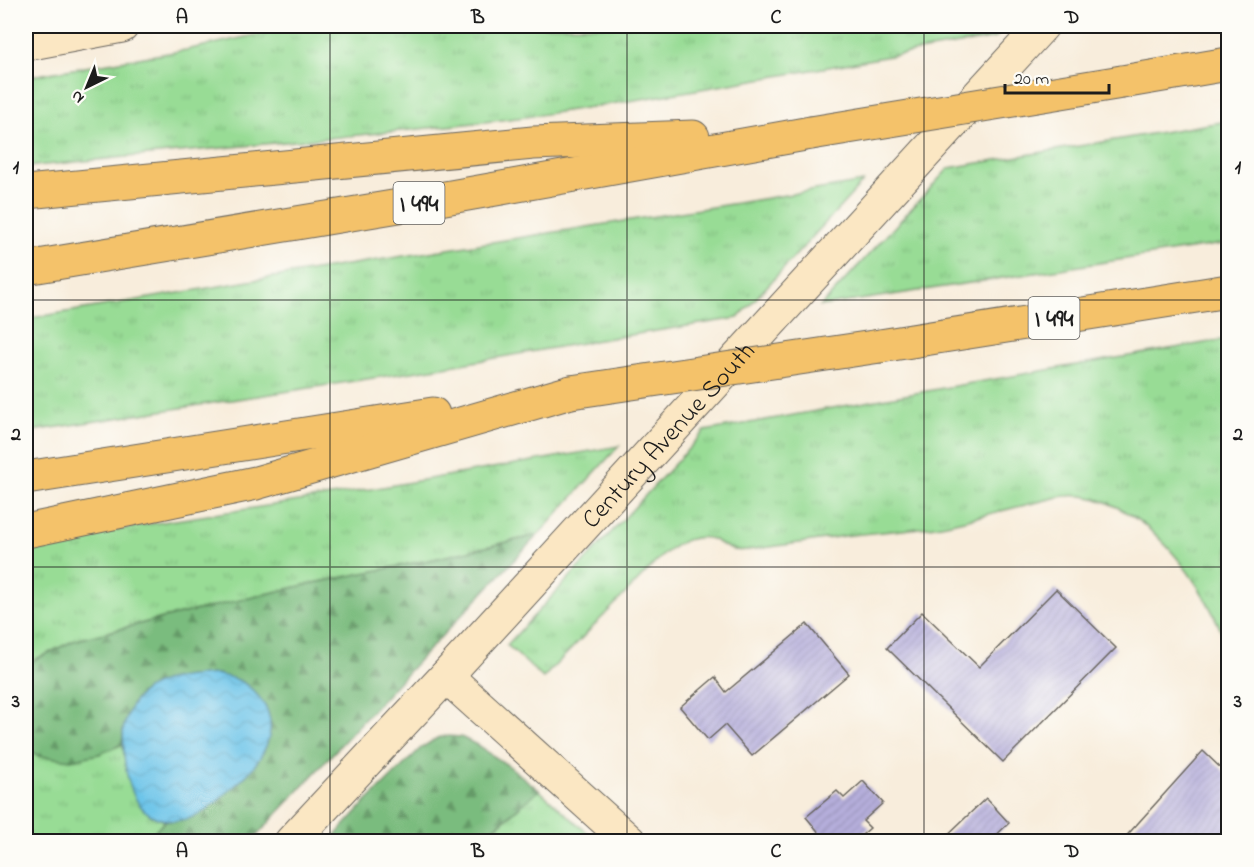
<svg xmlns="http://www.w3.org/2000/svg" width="1254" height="867" font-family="'Indie Flower',sans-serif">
  <defs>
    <pattern id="grass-tufts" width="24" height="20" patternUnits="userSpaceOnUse" patternTransform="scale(1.5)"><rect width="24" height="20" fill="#98dc95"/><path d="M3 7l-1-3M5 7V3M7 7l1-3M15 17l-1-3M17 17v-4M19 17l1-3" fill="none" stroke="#82bc80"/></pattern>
    <pattern id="forest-firs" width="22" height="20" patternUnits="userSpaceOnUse" patternTransform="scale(1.5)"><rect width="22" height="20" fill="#7abc7e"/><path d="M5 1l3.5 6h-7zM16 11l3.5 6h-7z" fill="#639866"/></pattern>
    <pattern id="water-waves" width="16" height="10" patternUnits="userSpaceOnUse" patternTransform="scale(1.5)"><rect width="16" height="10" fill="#6cc4e9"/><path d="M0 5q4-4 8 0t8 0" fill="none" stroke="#5da8c7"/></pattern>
    <pattern id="building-hatch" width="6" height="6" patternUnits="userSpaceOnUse" patternTransform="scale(1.5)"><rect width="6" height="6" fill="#b5aedb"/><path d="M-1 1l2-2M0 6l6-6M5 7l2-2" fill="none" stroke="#9b95bb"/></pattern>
  </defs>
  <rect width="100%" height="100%" fill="#fdfcf7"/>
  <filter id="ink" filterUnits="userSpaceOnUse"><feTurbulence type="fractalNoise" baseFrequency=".0167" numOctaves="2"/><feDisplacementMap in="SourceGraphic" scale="12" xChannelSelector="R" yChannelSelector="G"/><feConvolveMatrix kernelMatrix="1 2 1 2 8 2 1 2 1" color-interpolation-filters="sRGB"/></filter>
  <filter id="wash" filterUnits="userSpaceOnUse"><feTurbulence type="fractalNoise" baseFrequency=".008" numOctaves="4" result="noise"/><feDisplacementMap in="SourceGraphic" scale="24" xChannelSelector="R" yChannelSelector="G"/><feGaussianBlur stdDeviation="1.35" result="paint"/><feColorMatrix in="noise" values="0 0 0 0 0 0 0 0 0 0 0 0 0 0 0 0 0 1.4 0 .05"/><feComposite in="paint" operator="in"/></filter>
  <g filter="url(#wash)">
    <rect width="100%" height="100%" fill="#f8eddc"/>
    <g fill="url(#grass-tufts)" stroke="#5a7c58" stroke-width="1.5">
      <path d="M296 26H1007L995 38C838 64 682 95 525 117 463 125 401 131 339 137 234 147 130 156 26 167V77L186 50Z"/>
      <path d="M1228 121V243L821 306 949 168Z"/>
      <path d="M863 182 738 318 599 340 444 367 26 432V319L303 272 750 201Z"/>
      <path d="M1228 339V652C1212 590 1139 488 1065 496 1055 497 1044 501 1034 503 1003 510 973 519 941 525 911 530 881 532 851 535 816 540 782 546 747 550 739 551 732 551 724 546 720 544 716 541 712 539 690 533 672 546 657 561L543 678 507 645 705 431 966 384Z"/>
      <path d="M619 446 538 535 434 559 309 584 159 619 73 641 26 664V549L137 526 325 497Z"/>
      <path d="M1228 703V739L1219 730Z"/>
      <path d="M123 744 125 764 150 815 165 821 145 841H26V748L39 756 99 754Z"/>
      <path d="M539 790 597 841 479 842Z"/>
    </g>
    <g fill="url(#forest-firs)" stroke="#4b6c4d" stroke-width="1.5">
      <path d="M538 535 420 659 252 841H145L165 821C188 820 194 817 214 805L238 680 216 674 184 677 134 701 125 723 123 731V744L99 754 71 760 39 756 26 748V664L73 641 159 619 309 584 434 559Z"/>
      <path d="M446 736 461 737 477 745 509 766 539 790 479 841H330L365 803 421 748 437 738Z"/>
    </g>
    <path fill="url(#water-waves)" stroke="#447082" stroke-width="1.5" d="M216 674C223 676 231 677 238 680 246 683 253 690 259 697 279 721 270 747 251 770 246 777 238 783 231 789 218 801 202 817 182 820 168 822 155 820 144 810 131 797 126 774 124 756 124 748 123 740 123 733 123 725 126 718 129 711 145 676 182 677 216 674Z"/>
    <g id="blocks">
      <g fill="url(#building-hatch)">
        <path d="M1056 589 1116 648 1003 762 887 648 922 612 979 667Z"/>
        <path d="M807 624 849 674 752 756 725 725 708 740 680 707 715 677 726 692Z"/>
        <path d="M1203 751 1228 775V842H1121Z"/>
        <path d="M863 781 883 803 863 821 870 828 854 842H827L806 817 837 791 844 798Z"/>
        <path d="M986 798 1009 823 989 842H940Z"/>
      </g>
    </g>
  </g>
  <g filter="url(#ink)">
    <use href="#blocks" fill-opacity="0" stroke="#69655f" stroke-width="1.5"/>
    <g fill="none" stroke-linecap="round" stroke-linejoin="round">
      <g stroke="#69655f" stroke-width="35">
        <g id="secondary">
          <path d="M26 44 122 26"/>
          <path d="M446 676 630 842"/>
          <path id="s1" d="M291 842 446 676 1042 26"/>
        </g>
      </g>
      <g stroke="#69655f" stroke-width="35">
        <g id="highway">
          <path d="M1122 82 1228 64"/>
          <path d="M26 192 533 143 693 137"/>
          <path d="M26 268 411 204 811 133"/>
          <path d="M880 346 1228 291"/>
          <path d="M26 478 433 414"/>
          <path d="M26 531 256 483 571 392"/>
        </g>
      </g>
      <use href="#secondary" stroke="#fbe7c3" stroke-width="33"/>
      <use href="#highway" stroke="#f4c26a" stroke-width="33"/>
      <g stroke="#69655f" stroke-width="35" stroke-linecap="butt">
        <g id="highway-bridge">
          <path d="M811 133 1122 82"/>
          <path d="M571 392 880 346"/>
        </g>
      </g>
      <use href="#highway-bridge" stroke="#f4c26a" stroke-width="33"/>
    </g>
  </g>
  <path fill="none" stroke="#1c1c1c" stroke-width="1.5" stroke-opacity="0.55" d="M330 26V842M627 26V842M924 26V842M26 300H1228M26 567H1228"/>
  <g text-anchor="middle" stroke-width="4.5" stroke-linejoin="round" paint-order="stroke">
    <g fill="#fdfcf7" stroke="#605f5e" stroke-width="1.5">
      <rect x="393.5" y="182" width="51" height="42" rx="4.5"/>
      <rect x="1028.5" y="297" width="51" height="42" rx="4.5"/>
    </g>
    <g font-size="24" font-weight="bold" fill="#1c1c1c">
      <text x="419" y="211">I 494</text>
      <text x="1054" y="326">I 494</text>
    </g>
    <g font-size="26" fill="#1c1c1c" stroke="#fdfcf7">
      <text dy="9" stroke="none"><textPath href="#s1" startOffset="555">Century Avenue South</textPath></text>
    </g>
  </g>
  <rect width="1254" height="867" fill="none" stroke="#fdfcf7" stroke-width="66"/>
  <g transform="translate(87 87) rotate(223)" stroke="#fdfcf7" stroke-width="4.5" paint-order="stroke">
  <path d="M0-4.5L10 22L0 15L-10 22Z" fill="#1c1c1c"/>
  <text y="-9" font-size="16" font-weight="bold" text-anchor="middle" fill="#1c1c1c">N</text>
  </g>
  <path d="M1005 84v9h104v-9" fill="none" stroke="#1c1c1c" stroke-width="3"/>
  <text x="1014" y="84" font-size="18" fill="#1c1c1c" stroke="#fdfcf7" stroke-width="4.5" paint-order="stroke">20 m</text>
  <rect x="33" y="33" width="1188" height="801" fill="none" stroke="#1c1c1c" stroke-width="2"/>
  <g font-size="20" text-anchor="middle" font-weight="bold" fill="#1c1c1c">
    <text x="182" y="23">A</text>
    <text x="478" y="23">B</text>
    <text x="776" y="23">C</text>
    <text x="1072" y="23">D</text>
    <text x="16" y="173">1</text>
    <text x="1238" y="173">1</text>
    <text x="16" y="440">2</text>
    <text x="1238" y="440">2</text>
    <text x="16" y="707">3</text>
    <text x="1238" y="707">3</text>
    <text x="182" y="857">A</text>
    <text x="478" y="857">B</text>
    <text x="776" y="857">C</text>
    <text x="1072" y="857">D</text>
  </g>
</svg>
